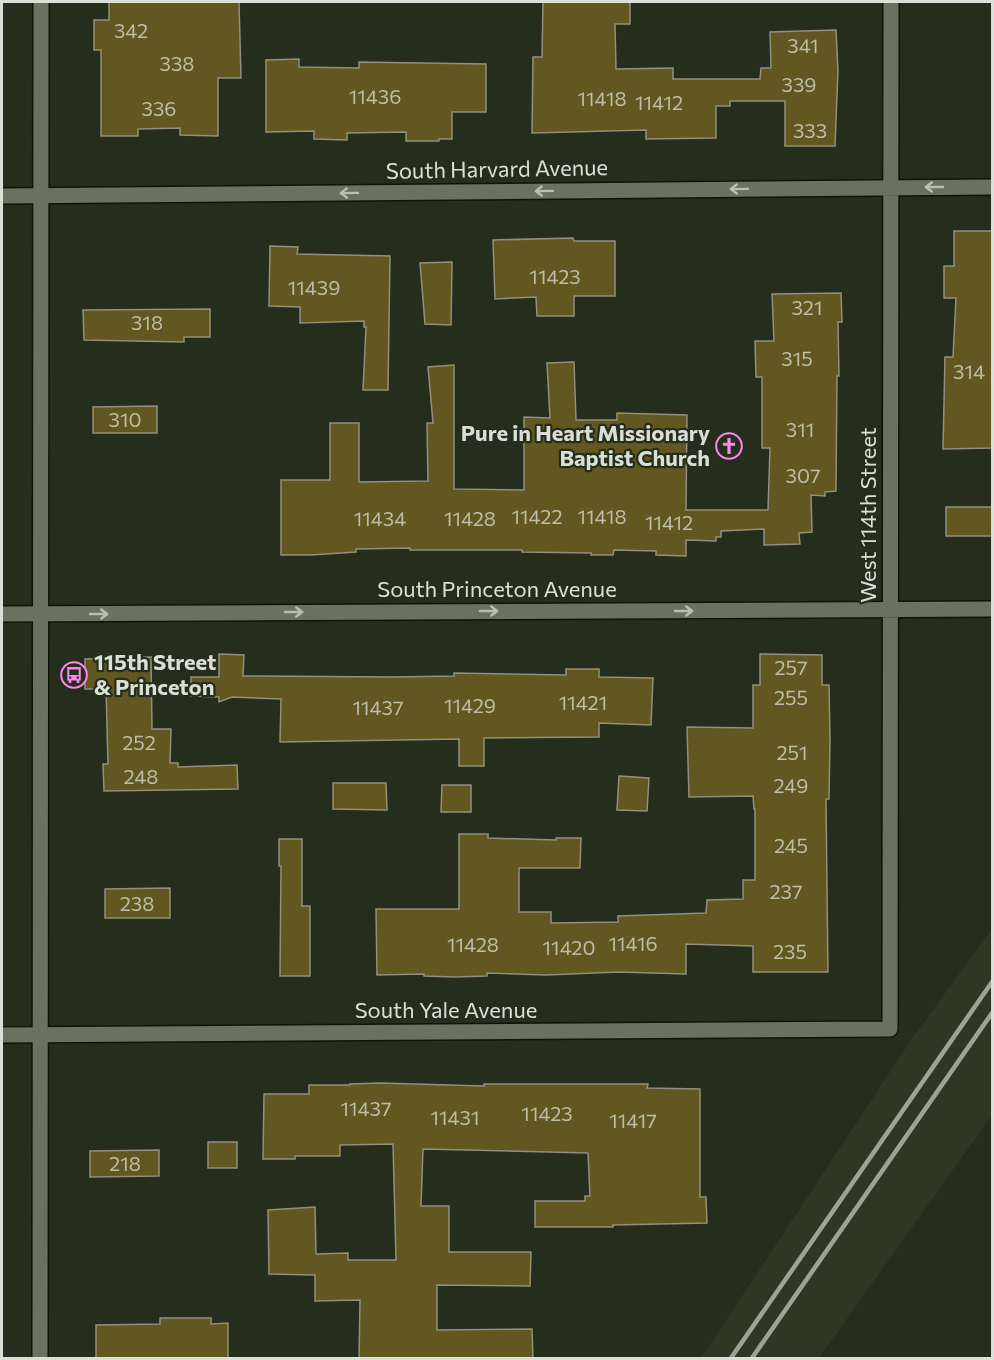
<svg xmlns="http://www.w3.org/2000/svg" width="994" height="1360" font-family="Commissioner,sans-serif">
<rect width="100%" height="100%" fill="#252d1d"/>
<!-- built -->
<path fill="#2e3723" d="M992,929V1115L819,1358H701L913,1037Z"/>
<!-- building -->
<path fill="#625720" stroke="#938f7c" stroke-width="1.5" d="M109,2H239L241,78H218V136L180,135V128L138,129V136H101V50H94V20H109Z
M543,2H630V24H615L616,69L673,68V79H760L761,68H771L770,32L836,30L838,70L835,146H785V101H730V106H716V138L646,139V130L532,133L533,57H542Z
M299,59V67L359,68V62L486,64V112H452V139H439V141H406V132L347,133V140L314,139V131L266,132V60Z
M954,231H993V448L943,449L945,357H953L956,298H944V266H954Z
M573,238L574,241H615V296H574V316H537L536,297L495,299L493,240Z
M270,246L298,247L297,254L390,256L388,390H363L366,327H364V321L300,323V307L269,306Z
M452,262L451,325L425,324L420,263Z
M841,293L842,322H838L839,376H837L836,491L825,492V496L811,495L812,532L799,533L800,544L764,545V529L721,531V537H716V541L686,540V556L656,555V551L614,550L613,555H591V553L522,552V550H410V548L356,549V552L310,555H281V480H330V423H359V482L428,481L427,423H433L428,367L454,365V489L524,490V417L550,418L547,363L574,362L576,420H617V413L687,415L686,510H768L770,448H762V377H756L755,341H774L772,294Z
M210,309V337H184V342L84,340L83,310Z
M157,406V433H93V407Z
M946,507H993V536H946Z
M219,654L244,655L243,676L392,677L454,676V673L566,675V669H599V677L653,678L651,725L599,723V737L484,738V766H459V739L280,742L281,699L232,697L219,702V697L191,696V677H219Z
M760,654L822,655V685H829L830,739L829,799H826L828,972H753V946L686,944V974L618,972L546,975L487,973V976L455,977L424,976V974L377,975L376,909H459V834H488V838L556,840V838H581L580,868H519V912H551V923L618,922V916L706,913L707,900L743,899V880H755V809H754L753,796L689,797L687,727L753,728V685H760Z
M151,657L152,729H171L170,763H178V767L237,765L238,789L104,791L103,764H108L106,689H85V659Z
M619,776L649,778L647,811L617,810Z
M333,783H386L387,810L333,809Z
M442,785H471V812H441Z
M279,839H302V906H310V976H280L281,866H279Z
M170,888V918H105V889Z
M380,1083L484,1086V1084H648L647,1088L700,1089V1197H706L707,1223L613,1225V1227H535V1201H585V1196H590L588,1153L423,1149L421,1206H449V1252H531L530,1286L437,1285V1330L532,1329L533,1359H359L360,1300L315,1301V1275L269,1274L268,1210L315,1207L316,1254L348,1253V1260H396L393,1144L340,1145V1156H295V1159H263L264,1094H309V1085H350V1084Z
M208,1142H237V1168H208Z
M159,1150V1176L90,1177V1151Z
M160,1318H211V1324L228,1323V1359H96V1325L160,1324Z"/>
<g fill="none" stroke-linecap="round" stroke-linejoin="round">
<!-- minor casing -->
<g stroke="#0e1507" stroke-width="18">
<path id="minor" d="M2,196L992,187
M2,614L992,609
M2,1035L890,1029L891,2"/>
</g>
<!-- tertiary casing -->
<g stroke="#0e1507" stroke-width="18">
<path id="tertiary" d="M40,1358L41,2"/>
</g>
<!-- minor -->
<use href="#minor" stroke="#697260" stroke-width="15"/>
<!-- tertiary -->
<use href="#tertiary" stroke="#697260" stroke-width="15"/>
<!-- rail -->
<path stroke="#9da397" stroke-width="4.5" d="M731,1358L992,982
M752,1358L992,1013"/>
</g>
<!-- one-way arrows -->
<defs><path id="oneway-shaft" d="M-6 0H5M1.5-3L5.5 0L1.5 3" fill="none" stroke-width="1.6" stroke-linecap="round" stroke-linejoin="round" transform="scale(1.5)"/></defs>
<g stroke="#b9bfb3">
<use href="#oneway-shaft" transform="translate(934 187) rotate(180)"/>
<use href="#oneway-shaft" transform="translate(739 189) rotate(179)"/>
<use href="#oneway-shaft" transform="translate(544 191) rotate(179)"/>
<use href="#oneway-shaft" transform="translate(349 193) rotate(179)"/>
<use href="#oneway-shaft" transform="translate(489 611)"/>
<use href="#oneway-shaft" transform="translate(684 611)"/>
<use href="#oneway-shaft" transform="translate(294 612)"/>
<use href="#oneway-shaft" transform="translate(99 614)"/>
</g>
<!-- icons -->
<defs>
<g id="church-ring" transform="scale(1.35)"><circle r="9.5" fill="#252d1d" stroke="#f888ea" stroke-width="1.5"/><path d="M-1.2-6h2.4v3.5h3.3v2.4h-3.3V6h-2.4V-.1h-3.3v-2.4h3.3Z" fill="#f888ea"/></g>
<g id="bus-ring" transform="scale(1.35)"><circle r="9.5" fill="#252d1d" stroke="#f888ea" stroke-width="1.5"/><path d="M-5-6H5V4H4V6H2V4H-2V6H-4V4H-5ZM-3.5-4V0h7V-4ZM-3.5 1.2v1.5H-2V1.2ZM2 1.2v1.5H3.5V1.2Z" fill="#f888ea"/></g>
</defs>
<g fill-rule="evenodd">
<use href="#church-ring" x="729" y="446"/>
<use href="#bus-ring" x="74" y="675"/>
</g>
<g text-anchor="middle" stroke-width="4.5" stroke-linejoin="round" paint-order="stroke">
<!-- number labels -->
<g font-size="20" fill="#bdbea8">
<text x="131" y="38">342</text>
<text x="803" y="53">341</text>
<text x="177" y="71">338</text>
<text x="799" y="92">339</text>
<text x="375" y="104">11436</text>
<text x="602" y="106">11418</text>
<text x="659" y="110">11412</text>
<text x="159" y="116">336</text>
<text x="810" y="138">333</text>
<text x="555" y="284">11423</text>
<text x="314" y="295">11439</text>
<text x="807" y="315">321</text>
<text x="147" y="330">318</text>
<text x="797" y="366">315</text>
<text x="969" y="379">314</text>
<text x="125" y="427">310</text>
<text x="800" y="437">311</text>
<text x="803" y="483">307</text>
<text x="537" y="524">11422</text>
<text x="602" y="524">11418</text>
<text x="380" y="526">11434</text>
<text x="470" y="526">11428</text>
<text x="669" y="530">11412</text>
<text x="791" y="675">257</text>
<text x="791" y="705">255</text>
<text x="583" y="710">11421</text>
<text x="470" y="713">11429</text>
<text x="378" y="715">11437</text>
<text x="139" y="750">252</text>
<text x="792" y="760">251</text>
<text x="141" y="784">248</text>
<text x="791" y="793">249</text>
<text x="791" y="853">245</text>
<text x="786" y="899">237</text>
<text x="137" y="911">238</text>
<text x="633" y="951">11416</text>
<text x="473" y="952">11428</text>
<text x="569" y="955">11420</text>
<text x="790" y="959">235</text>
<text x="366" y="1116">11437</text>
<text x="547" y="1121">11423</text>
<text x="455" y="1125">11431</text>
<text x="633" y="1128">11417</text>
<text x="125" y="1171">218</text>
</g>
<!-- street labels -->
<g font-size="22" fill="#dbe0d6" stroke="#252d1d">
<text transform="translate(497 169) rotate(-1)" y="8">South Harvard Avenue</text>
<text transform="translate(868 515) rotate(-90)" y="8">West 114th Street</text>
<text x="497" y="597">South Princeton Avenue</text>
<text x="446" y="1018">South Yale Avenue</text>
</g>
<!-- poi labels -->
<g font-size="22" font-weight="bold" fill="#dbe0d6" stroke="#252d1d" text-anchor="end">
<text x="710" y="441">Pure in Heart Missionary<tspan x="710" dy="25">Baptist Church</tspan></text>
<text x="94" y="670" text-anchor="start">115th Street<tspan x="94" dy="25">&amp; Princeton</tspan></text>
</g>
</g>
<!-- border -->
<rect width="994" height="1360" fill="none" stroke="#dbe0d6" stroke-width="6"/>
</svg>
